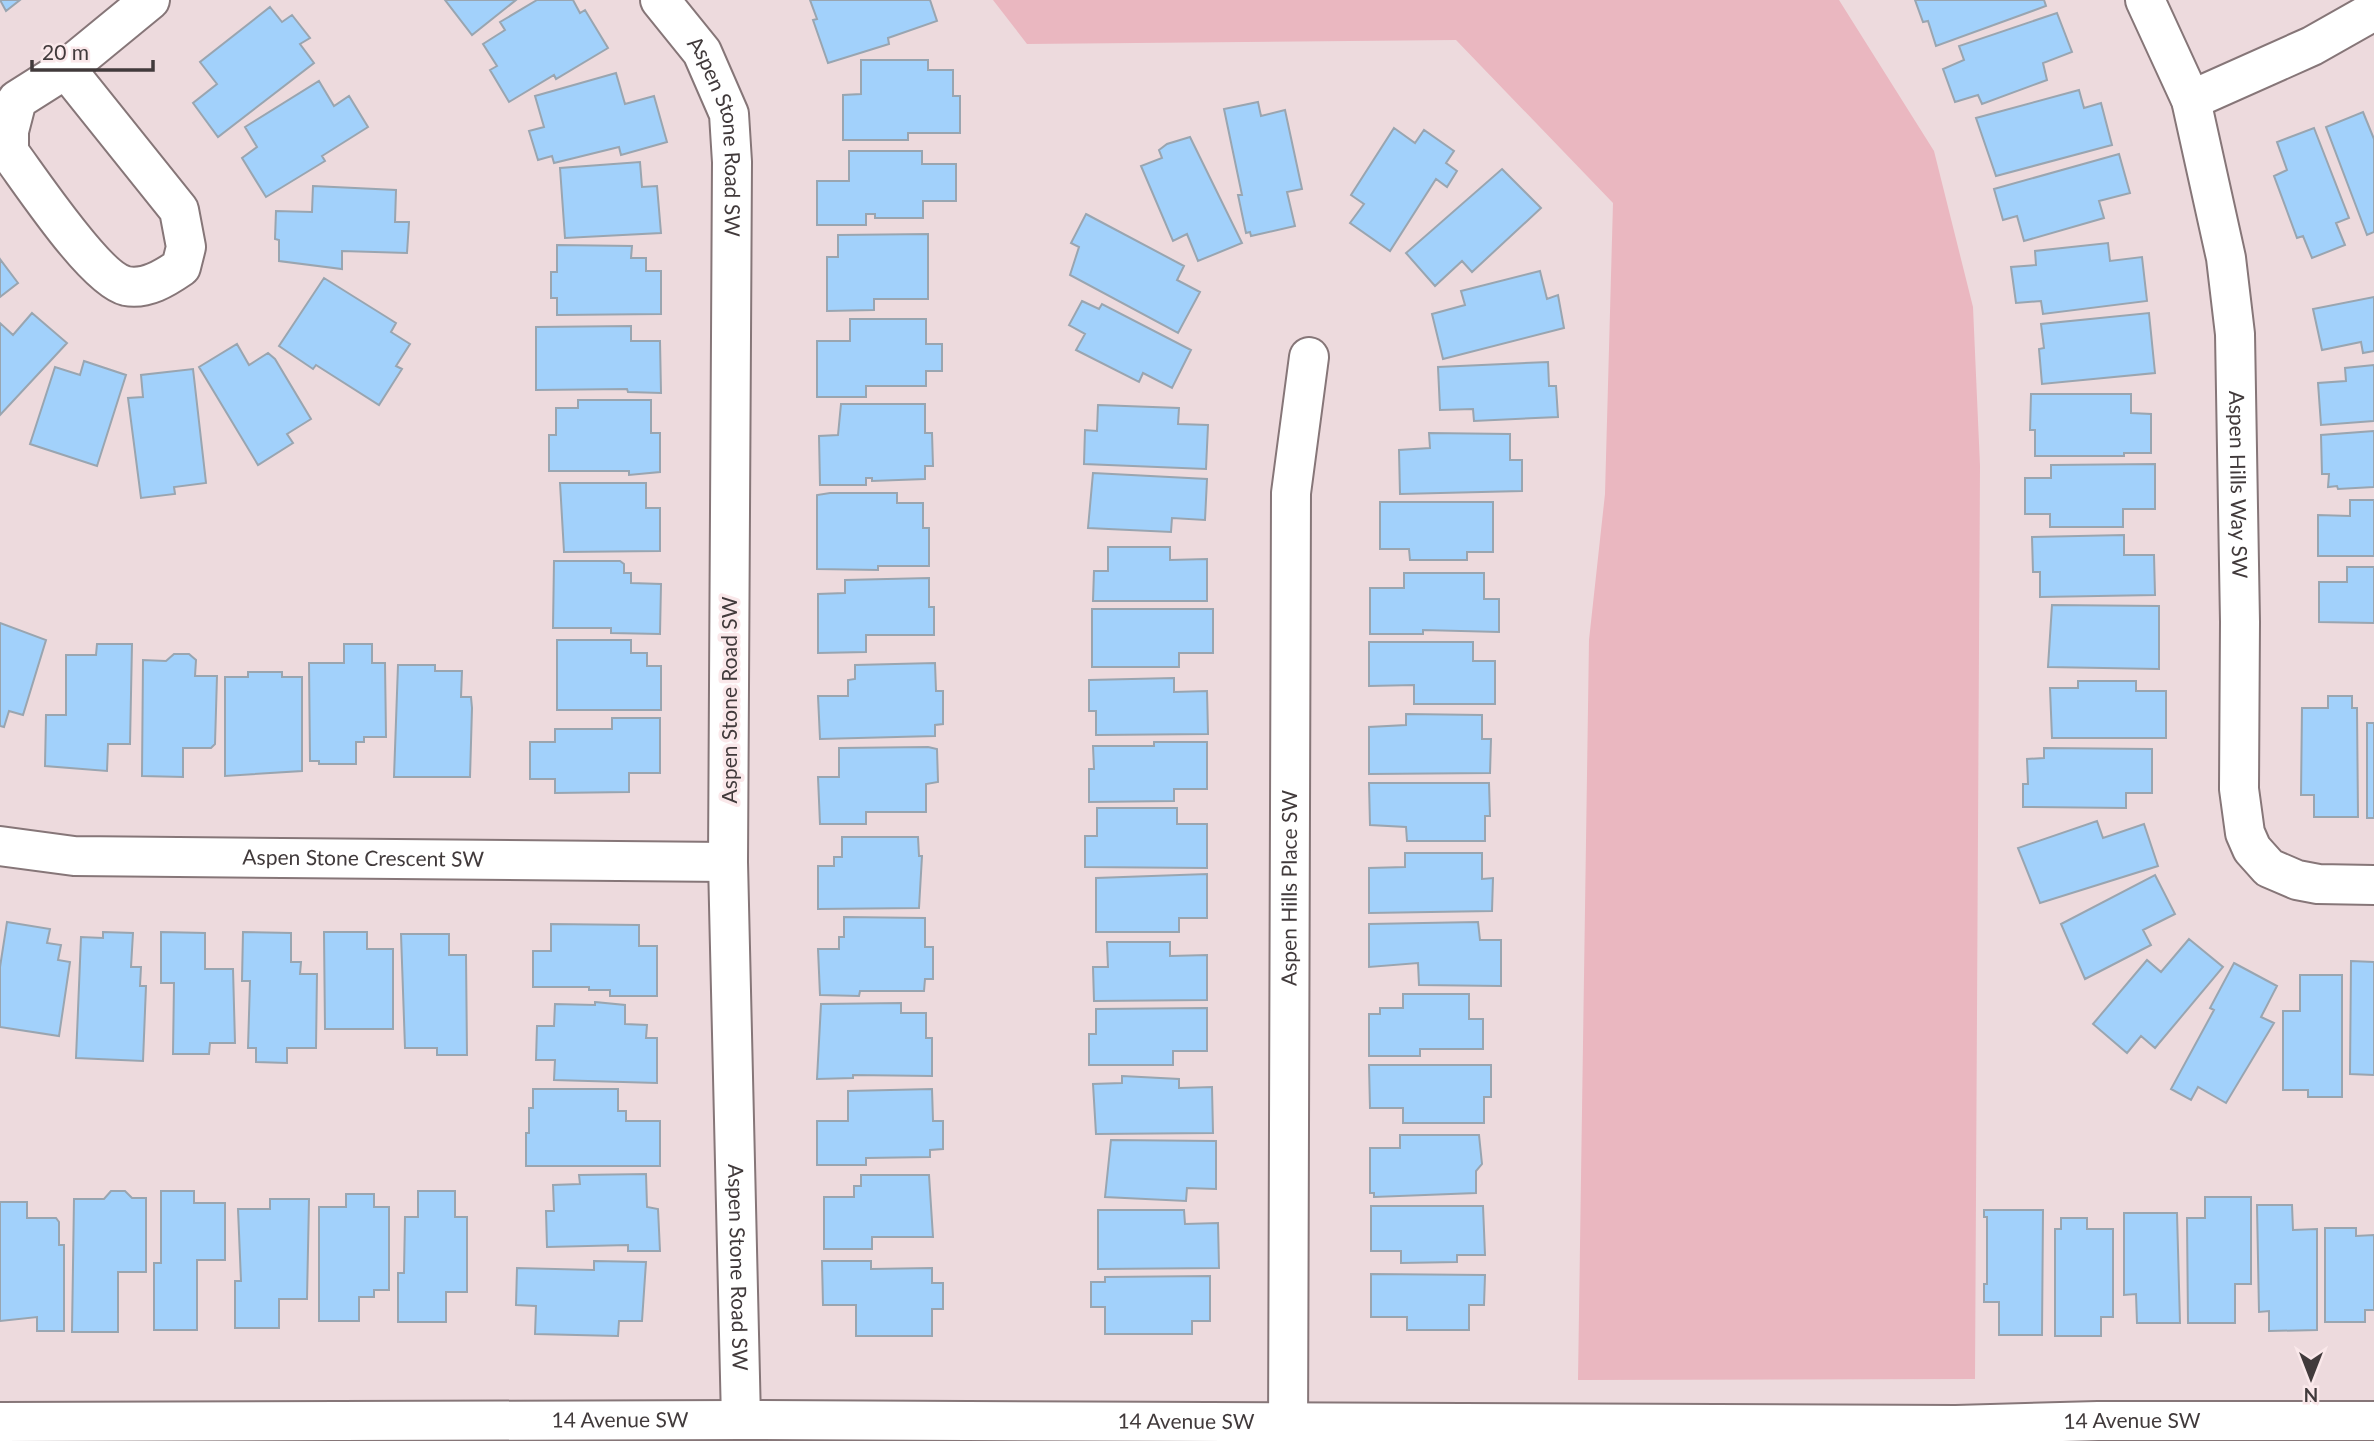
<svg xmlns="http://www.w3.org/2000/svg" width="2374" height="1441" font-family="Lato,sans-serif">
<rect width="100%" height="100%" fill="#eddadd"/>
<!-- green -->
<path fill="#eab7c0" d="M993,0H1839L1934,151L1973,307L1980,466L1975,1379L1578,1380L1589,640L1605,494L1613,203L1456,40L1027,44Z"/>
<!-- building -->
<path fill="#a2d1fb" stroke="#99a5b0" stroke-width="2" d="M0,0H20L6,11Z
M445,0H516L472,35Z
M537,0H573L580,13L585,10L608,48L556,79L554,75L509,102L490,70L497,66L483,44L505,30L500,22Z
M810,0H930L937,21L888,38L889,44L828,63L813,20L817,19Z
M1915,0H2044L2046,6L1936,46L1928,21L1923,22Z
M270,7L282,22L292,15L310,38L300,44L314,63L218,137L193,103L217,84L200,62Z
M2057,13L2072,52L2043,63L2047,80L1982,104L1978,95L1955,102L1943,69L1964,60L1959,46Z
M861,60H928V70H953V96H960V133H908V140H843V95L861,94Z
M616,73L625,104L654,96L667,142L621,155L619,147L554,163L552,156L538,160L529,131L544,127L535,96Z
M319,81L334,106L349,96L368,127L322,156L325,161L266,197L242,158L257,147L245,127Z
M2079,90L2084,108L2101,103L2112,145L1996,176L1976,118Z
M1258,102L1261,116L1285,110L1302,189L1287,192L1295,226L1251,236L1250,232L1246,233L1238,195H1242L1224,109Z
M2363,112L2374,139V232L2367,235L2326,127Z
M1394,128L1415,143L1424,130L1454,151L1446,163L1457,171L1447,187L1436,179L1390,251L1350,223L1364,204L1351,195Z
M2314,128L2349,218L2336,223L2345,245L2312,258L2303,236L2297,238L2274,176L2287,170L2277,142Z
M1190,137L1242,243L1198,261L1187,234L1173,241L1141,166L1162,158L1159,150L1167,144Z
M849,151H922V164H956V201H923V218H875V214H866V225H817V181H849Z
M2119,154L2130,193L2099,201L2104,218L2024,241L2017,216L2003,220L1994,189Z
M640,162L642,187L657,186L661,233L565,238L560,168Z
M1502,169L1541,208L1472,272L1462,261L1435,286L1406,253Z
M313,186L396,190L395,222H409L407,253L342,251V269L279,261V240L275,239L276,211L312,212Z
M1086,214L1184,266L1177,280L1200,292L1178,333L1070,275L1079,247L1071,243Z
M928,234V299H874V310L827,311V257H838V235Z
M2108,243L2110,261L2142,257L2147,301L2043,314L2041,301L2016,303L2011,267L2036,265L2035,251Z
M557,245L632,246L631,258H646V271H661V314L557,315V298H551V272H557Z
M0,259L18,283L0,297Z
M1540,271L1547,299L1558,295L1564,328L1443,359L1432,314L1465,305L1461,291Z
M324,278L396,323L391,332L410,344L396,366L402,369L379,405L316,365L313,369L279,346Z
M2374,297V351L2363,353L2361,342L2322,350L2313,309Z
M1082,301L1099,309L1102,304L1191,350L1172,388L1143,373L1139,382L1076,350L1085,334L1069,325Z
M32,313L67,343L0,415V323L13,335Z
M2149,313L2155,373L2042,384L2039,349L2044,348L2041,324Z
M850,319H926V344H942V371H926V386H866V397H817V341H850Z
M631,326V341H660L661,393L628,392L627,389L536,390V327Z
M237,344L249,365L268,353L275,359L311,419L287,434L293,443L258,465L199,367Z
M84,361L126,375L97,466L30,444L55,367L80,375Z
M1548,362L1549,386H1556L1558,417L1474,421L1473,409L1440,410L1438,367Z
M2374,365V421L2321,425L2318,383L2346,381L2345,368Z
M193,369L206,483L174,487L175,494L141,498L128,398L143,397L141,375Z
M2031,394H2131V413L2151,414V453H2124V456H2035V430H2030Z
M578,400H651V433H660V472L629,475V471H549V435H556V408H578Z
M841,404H925V433H932L933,466H925V479L872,481V478H866V485H820L819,436L838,435Z
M1098,405L1179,408L1178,424L1208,425L1206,469L1084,464L1085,430L1097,431Z
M2374,431V487L2338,489L2337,486L2328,487L2329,474H2322L2321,435Z
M1429,433L1510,434V460H1522V491L1400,494L1399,450L1430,448Z
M2155,464V509H2123V527H2050V514H2025V478H2051V465Z
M1093,473L1207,479L1205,520L1172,518L1171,532L1088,528Z
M560,483H646V508H660V551L564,552Z
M830,493H897V503H923V528H929V566H878V570L817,569V495Z
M2350,500H2374V556H2318V515L2350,516Z
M1380,502H1493V552H1467V560H1410L1409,549H1380Z
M2124,535V555H2154L2155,595L2040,597V572H2033L2032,537Z
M1108,547H1170V560L1207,559V601H1093L1094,571H1108Z
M554,561H620L624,564V573H631V583L661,584L660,634L611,633V628H553Z
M2347,567H2374V623L2319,622V582H2347Z
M1404,573H1484V599H1499V632L1423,630V634H1370V588H1404Z
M929,578V607H934V635H866V652L818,653V594L845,593V580Z
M2052,605L2159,606V669L2048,667Z
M1092,609H1213V653H1179V667H1092Z
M0,623L46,640L23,715L9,711L4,727L0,726Z
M557,640H631V653H647V666H661V710H557Z
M1369,642H1473V661H1495V704H1414V685L1369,686Z
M97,644H132L130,744H108L107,771L45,766L46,715H66V655H96Z
M344,644H372V663H385L386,737H364V742H356V764H319V761H310L309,663H344Z
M174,654H189L196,660L195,676H217L215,744L211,748H183V777L142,776L143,660L166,661Z
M935,663L936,691H943V724L935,725V736L820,739L818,696H848V680L855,679V665Z
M398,665H435V671H462L461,697H471L472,708L470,777H394Z
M248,672H282V677H302V771L225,776V677H248Z
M1174,678V692L1207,691L1208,734L1096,735V711H1089V680Z
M2078,681H2136V691H2166V738H2052L2050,688H2078Z
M2328,696H2352V708H2357L2358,817H2314V795H2301L2302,708H2328Z
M1406,714L1482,715V739H1491L1490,773L1369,774V727L1406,725Z
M612,718H660V773H629V792L555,793V779H530V742H555V729H612Z
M2367,723H2374V818H2367Z
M1154,742H1207V789H1174V801L1089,802V769H1094L1093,746H1154Z
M928,747L937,749L938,782L926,784V812H866V824H820L818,777H839V748Z
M2044,748L2152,749V793H2126V808L2023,807V784H2028L2027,759L2044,758Z
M1369,783H1489L1490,816H1485V841H1407L1406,827L1370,825Z
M1097,808H1177V824H1207V868L1085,867V836H1097Z
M2097,821L2103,838L2144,824L2158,866L2040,903L2018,848Z
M842,837H918L919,856H922L919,908L818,909V866H834V857H842Z
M1405,853H1482V879L1493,878L1492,911L1369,913V868L1405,867Z
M1207,874V918H1179V932H1096V878Z
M2155,875L2175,914L2143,930L2151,945L2085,979L2061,924Z
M844,917L925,918V947H933V979H925L924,991H860L859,996L820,995L818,949H839V937H844Z
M7,922L50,929L47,943L61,945L58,960L70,962L59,1036L0,1027V967Z
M1478,922L1480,940H1501V986L1419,985L1418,963L1369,967V924Z
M551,924L639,925V946H657V996H610V990H589V987H533V951H551Z
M103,932L133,933L131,967H141L140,986H146L143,1061L76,1058L81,937L103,938Z
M161,932L205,933V969H233L235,1043H210L209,1054H173L174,983H161Z
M243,932L291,933V962H301L300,974H317L316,1048H287V1063L256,1062V1048H248L250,981H242Z
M324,932H367V949H393V1029H325Z
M401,934H449V955H466L467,1055H437V1048H405Z
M2189,939L2223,967L2155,1048L2141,1036L2127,1053L2093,1024L2147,960L2161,972Z
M1107,942H1170V956L1207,955V1000L1094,1001L1093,967H1108Z
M2351,961L2374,962V1075L2350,1074Z
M2234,963L2277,986L2261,1017L2274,1023L2226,1103L2198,1087L2191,1100L2171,1089L2214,1010L2210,1008Z
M2300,975H2342V1097H2308V1090H2283V1011H2300Z
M1403,994H1469V1019H1483V1049H1420V1056H1369V1014H1380V1008H1403Z
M595,1002L625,1005V1024L647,1025L646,1038H657V1083L554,1080L555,1060H536L537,1026H554L555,1004L595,1005Z
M901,1003V1013H926V1038H932V1076L853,1075V1078L817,1079L821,1004Z
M1207,1008V1051H1173V1065H1089V1034H1096V1009Z
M1369,1065H1491V1097H1484V1123H1403V1108H1370Z
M1122,1076L1179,1079V1088L1212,1087L1213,1133L1096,1134L1093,1084L1122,1083Z
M533,1089H618V1111H626V1121H660V1166H526V1133H529V1108H533Z
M932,1089L933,1121H943V1149L930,1150V1157L866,1158V1165H817V1121H848V1091Z
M1400,1135H1479L1482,1164L1476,1171V1193L1374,1197V1193H1370V1148H1400Z
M1111,1140L1216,1141V1189L1187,1188L1186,1201L1105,1197Z
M646,1174L647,1207L658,1209L660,1251H628V1245L547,1247L546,1211H554L553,1185L580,1184L579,1175Z
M861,1175H929L933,1237H872V1249H824V1197H854V1186H861Z
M111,1191H125L132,1198H146V1272H118V1332H72L74,1199H104Z
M161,1191H194V1203H225V1260H197V1330H154V1263H161Z
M418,1191H455V1217H467V1292H446V1322H398V1273H404L405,1217H418Z
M346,1194H374V1207H389V1290H374V1297H359V1321H319V1207H346Z
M2205,1197H2251V1284H2235V1323H2188L2187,1218H2205Z
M270,1199H309L307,1299H279V1328H235V1281H241L238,1209H270Z
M0,1202H27V1218H56L59,1222V1245H64V1331H37V1317L0,1321Z
M2257,1205H2292L2293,1230L2317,1229V1330L2269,1331V1311L2259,1312Z
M1371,1206H1483L1485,1255H1457V1262L1401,1263V1251H1371Z
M1098,1210H1184L1185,1224L1218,1223L1219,1268L1098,1269Z
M1984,1210H2043L2042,1335H1999V1302H1984V1284H1987V1217H1984Z
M2124,1213H2177L2180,1323H2137L2136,1294L2124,1295Z
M2061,1218H2087V1229H2113V1317H2101V1336H2055V1229H2061Z
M2325,1228H2356V1236L2374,1235V1310H2365V1322H2325Z
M594,1261L646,1262L642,1321H619L618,1336L535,1334L536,1306L516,1305L517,1268L594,1270Z
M822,1261H871V1269L932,1268V1283H943V1309H932V1336H856V1305H823Z
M1371,1274L1485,1275L1484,1305H1469V1330H1407V1317H1371Z
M1210,1276V1321H1192V1334H1105V1307H1091V1282H1105V1277Z"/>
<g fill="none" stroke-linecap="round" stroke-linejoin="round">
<!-- minor casing -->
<g stroke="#867678" stroke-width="42">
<g id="minor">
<path id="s1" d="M660,0L702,52L729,114L732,162L728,862L741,1420"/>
<path id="s2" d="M2145,0L2191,100L2226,258L2235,334L2240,622L2239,789L2245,833L2252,849L2269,868L2297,880L2318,884L2374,885"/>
<path d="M66,69L179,210L186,247L181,267C165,278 146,290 126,286C95,279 30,180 9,152V131L17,100L66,69L150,0"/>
<path d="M2191,100L2312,46L2374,11"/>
<path id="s3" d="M0,846L74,856L728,862"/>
<path id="s4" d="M0,1422L741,1420L1956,1425L2098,1421H2374"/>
<path id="s5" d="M1288,1441L1291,493L1309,357"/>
</g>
</g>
<!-- minor -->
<use href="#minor" stroke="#fff" stroke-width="38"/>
</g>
<g text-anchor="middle" stroke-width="7" stroke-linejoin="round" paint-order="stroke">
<!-- street labels -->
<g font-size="21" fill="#413a3b" stroke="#fae8ea">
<text dy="7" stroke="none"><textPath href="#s1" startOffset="154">Aspen Stone Road SW</textPath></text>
<text dy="7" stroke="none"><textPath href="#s2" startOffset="499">Aspen Hills Way SW</textPath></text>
<text transform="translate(730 700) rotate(-90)" y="7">Aspen Stone Road SW</text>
<text dy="7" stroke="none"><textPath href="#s3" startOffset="364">Aspen Stone Crescent SW</textPath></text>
<text dy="7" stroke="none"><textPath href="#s5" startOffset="553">Aspen Hills Place SW</textPath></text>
<text dy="7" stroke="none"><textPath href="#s1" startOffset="1288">Aspen Stone Road SW</textPath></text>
<text dy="7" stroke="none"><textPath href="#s4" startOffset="620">14 Avenue SW</textPath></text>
<text dy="7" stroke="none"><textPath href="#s4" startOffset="1186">14 Avenue SW</textPath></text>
<text dy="7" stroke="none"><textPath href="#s4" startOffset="2132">14 Avenue SW</textPath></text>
</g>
</g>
<!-- north arrow -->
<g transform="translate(2311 1378) rotate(180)" stroke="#fae8ea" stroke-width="5" paint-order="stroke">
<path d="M0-5L12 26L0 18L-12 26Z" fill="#413a3b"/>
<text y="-10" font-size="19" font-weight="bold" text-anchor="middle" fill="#413a3b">N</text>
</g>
<!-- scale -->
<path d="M32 60v10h121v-10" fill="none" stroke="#413a3b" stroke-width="3.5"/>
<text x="42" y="60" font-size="21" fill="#413a3b" stroke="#fae8ea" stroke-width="5" paint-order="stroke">20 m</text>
</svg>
